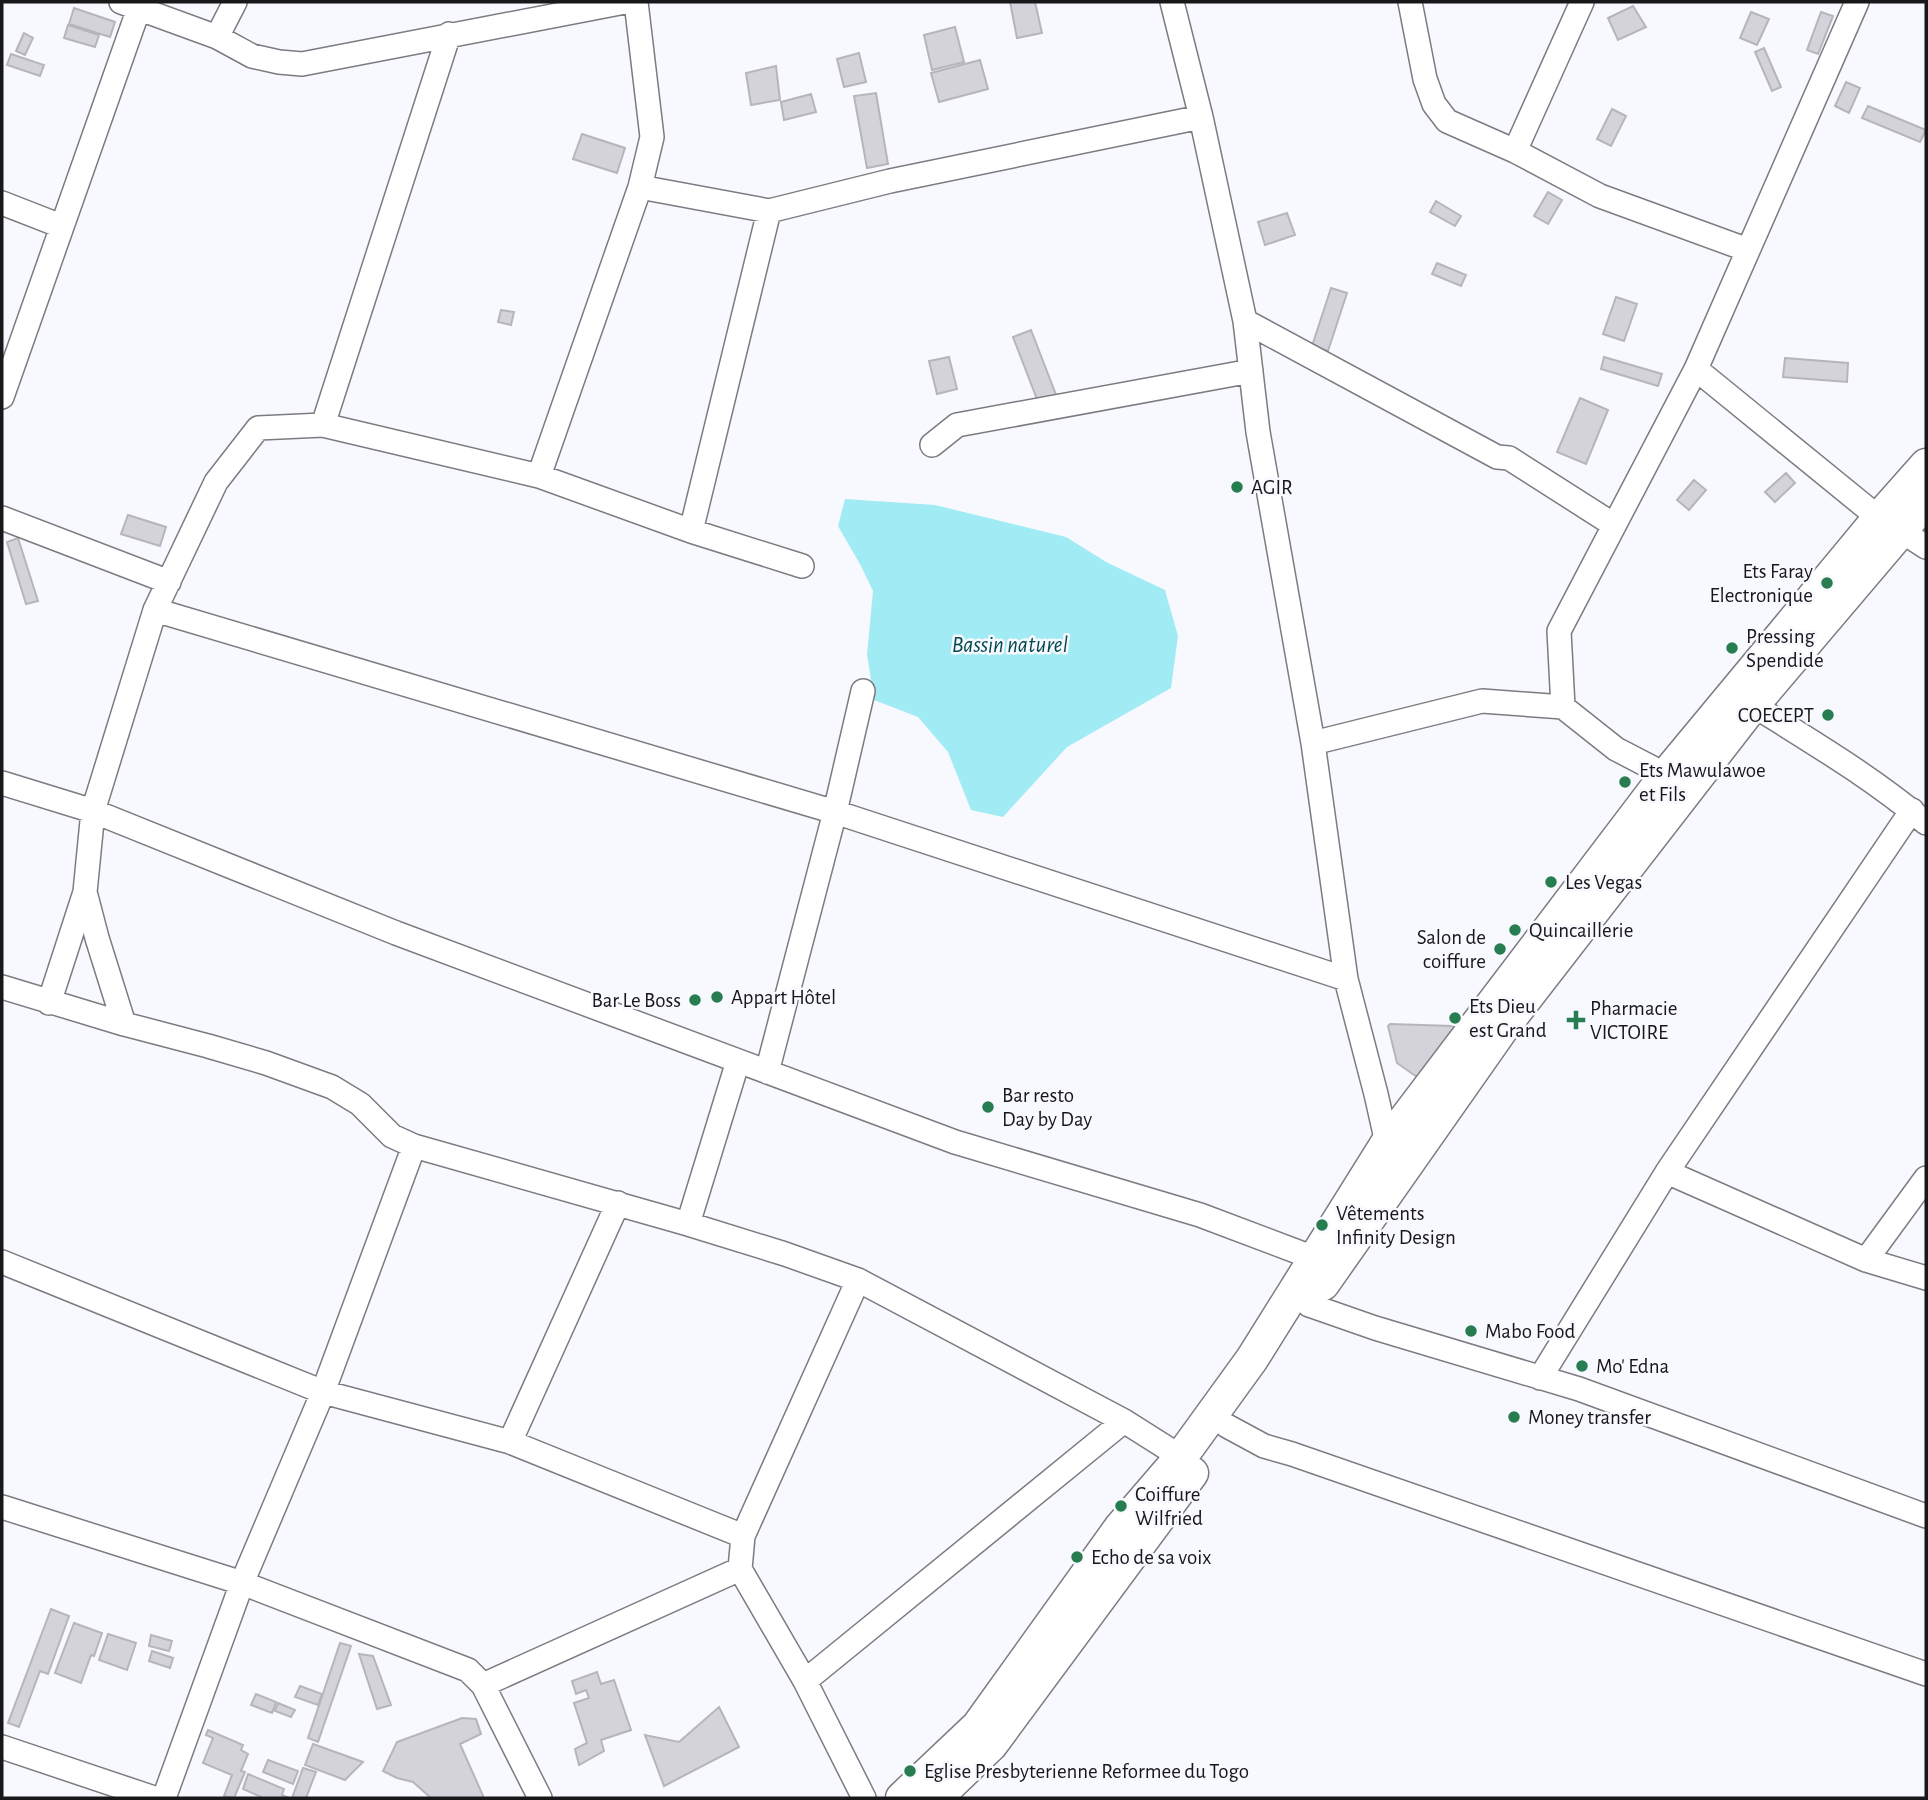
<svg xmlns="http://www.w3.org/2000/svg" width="1928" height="1800" font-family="'Alegreya Sans',sans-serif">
<rect width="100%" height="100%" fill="#f8f8ff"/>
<!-- water -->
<path fill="#a1ecf4" d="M845,499L935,505L1066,537L1108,563L1165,590L1178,636L1171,688L1067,747L1003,817L971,810L948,752L918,717L874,700L867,654L873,591L861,566L838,526Z"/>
<!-- building -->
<path fill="#d3d3d9" stroke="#b5b5bb" stroke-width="2" d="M1010,2H1035L1042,33L1017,38Z
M1633,6L1646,27L1618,40L1608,18Z
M74,8L115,22L110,37L69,24Z
M1751,12L1769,19L1757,45L1740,38Z
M1821,12L1833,16L1818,54L1807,50Z
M68,25L99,35L95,47L64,38Z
M955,27L964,62L932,70L924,35Z
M24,33L33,38L25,55L16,51Z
M1764,48L1781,87L1772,91L1755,52Z
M859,53L866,82L844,87L837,59Z
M11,54L44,65L40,76L7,65Z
M980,60L988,89L939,102L931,73Z
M776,66L780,100L751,105L746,73Z
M1846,82L1860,88L1849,113L1835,106Z
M876,93L888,164L867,168L854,96Z
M811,94L816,112L784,120L781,102Z
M1868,106L1926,130L1920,142L1862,118Z
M1612,109L1626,116L1611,146L1597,139Z
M582,134L625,148L617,173L573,159Z
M1548,192L1562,200L1548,224L1534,216Z
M1436,201L1461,216L1455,226L1430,212Z
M1287,213L1295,235L1265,245L1258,222Z
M1437,263L1466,275L1461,286L1432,274Z
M1331,288L1347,293L1328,351L1312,346Z
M1616,297L1637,304L1624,341L1603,334Z
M501,310L514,312L511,325L498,322Z
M1031,330L1058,400L1040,407L1013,337Z
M949,357L957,389L937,394L929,361Z
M1604,357L1662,374L1658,386L1601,369Z
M1785,358L1848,363L1847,382L1783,377Z
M1580,398L1608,410L1586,464L1557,452Z
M1786,473L1795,483L1775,502L1765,492Z
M1694,480L1706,490L1689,510L1677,500Z
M128,515L166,527L160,546L121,534Z
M18,538L38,601L26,604L7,542Z
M1390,1024L1453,1026L1457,1028L1420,1079L1397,1063L1388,1026Z
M51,1609L69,1616L48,1674L40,1671L19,1727L8,1723Z
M74,1623L102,1633L94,1656L91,1655L81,1683L55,1673Z
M108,1634L136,1643L127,1670L99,1660Z
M151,1635L172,1641L169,1651L149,1646Z
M340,1643L351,1646L318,1742L308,1738Z
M152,1651L173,1658L170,1668L149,1661Z
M359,1654L373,1656L391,1705L377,1709Z
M597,1672L601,1684L614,1680L631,1730L601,1740L604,1751L579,1765L575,1749L587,1743L574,1703L589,1698L586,1690L576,1694L572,1681Z
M300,1686L322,1694L318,1705L295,1697Z
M256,1694L276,1702L272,1713L251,1705Z
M278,1703L295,1710L291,1717L275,1711Z
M719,1707L739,1747L664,1786L645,1735L679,1742Z
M462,1718L476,1719L481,1734L460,1744L484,1798H431L413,1782L397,1778L383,1771L397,1742Z
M208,1730L243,1745L241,1750L248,1754L241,1771L245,1772L234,1798L224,1796L232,1775L203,1763L213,1738L206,1735Z
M313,1744L363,1762L345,1780L305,1765Z
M268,1760L298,1771L293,1784L263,1772Z
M303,1768L316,1772L306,1798H292Z
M248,1774L284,1789L282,1795L289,1798H261V1797L243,1789Z"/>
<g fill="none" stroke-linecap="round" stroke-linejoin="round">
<!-- street casing -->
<g stroke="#7b7b81" stroke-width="26">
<path id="street" d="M121,2L217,37L252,56L279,62L302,64L625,2
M1172,2L1201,117L1245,321L1258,432L1313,743L1346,979L1376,1094L1387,1143
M1410,2L1425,79L1434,104L1447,121L1515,151L1600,196L1748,250
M217,37L235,2
M1515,151L1582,2
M640,187L769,211L890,181L1201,117
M2,203L61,226
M1245,321L1497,457L1509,458L1614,525
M1696,369L1879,518
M2,397L139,8
M323,425L449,34
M932,445L957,425L1251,371
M539,476L640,187L652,137L636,2
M2,518L169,582
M1900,530L1926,547
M691,531L769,211
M155,610L835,812L1346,979
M1753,705C1812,742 1873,778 1926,823
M1563,707L1559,631L1696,369L1857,2
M1313,743L1482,701L1563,707L1616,749L1666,775
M2,783L93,811L396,933L955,1142L1200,1215L1314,1258L1327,1264
M85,892L97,938L124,1024L208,1046L266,1063L332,1087L360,1104L392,1136L414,1146L688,1224L785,1254L858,1280L1124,1421L1181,1457
M2,987L124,1024
M49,1003L85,892L93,811L155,610L216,482L258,428L323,425L539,476L691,531L802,566
M767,1072L835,812L863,691
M1667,1172L1866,1260L1926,1278
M688,1224L738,1061
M1866,1260L1926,1178
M2,1262L323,1392L510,1442L743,1536L740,1569L805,1681L864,1798
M1309,1305L1375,1328L1579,1389L1926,1516
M1540,1378L1667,1172L1912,810
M1227,1426L1264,1446L1292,1454L1926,1674
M510,1442L618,1203
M2,1507L242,1583L468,1670L483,1685L540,1798
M743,1536L858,1280
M805,1681L1124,1421
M483,1685L740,1569
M2,1747L154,1798
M164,1798L242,1583L323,1392L414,1146"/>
</g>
<!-- secondary casing -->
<g stroke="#7b7b81" stroke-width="35">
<path id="secondary" d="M1323,1284L1502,1029L1753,705L1926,501
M902,1798L978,1726L1120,1528L1181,1457L1252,1359L1387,1143L1666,775L1879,518L1926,465
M936,1798L991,1745L1192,1473"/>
</g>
<!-- street -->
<use href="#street" stroke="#fff" stroke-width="23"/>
<!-- secondary -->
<use href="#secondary" stroke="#fff" stroke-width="32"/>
</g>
<!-- markers -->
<g fill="#277d50" stroke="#f8f8ff" stroke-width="2.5">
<circle cx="1237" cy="487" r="7"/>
<circle cx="1827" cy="583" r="7"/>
<circle cx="1732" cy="648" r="7"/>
<circle cx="1828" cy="715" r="7"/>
<circle cx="1625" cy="782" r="7"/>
<circle cx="1551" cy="882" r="7"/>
<circle cx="1515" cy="930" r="7"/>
<circle cx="1500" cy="949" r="7"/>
<circle cx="717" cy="997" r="7"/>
<circle cx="695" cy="1000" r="7"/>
<circle cx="1455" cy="1018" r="7"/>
<path d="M1572.5 1009.5h7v7h7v7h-7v7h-7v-7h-7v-7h7z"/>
<circle cx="988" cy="1107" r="7"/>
<circle cx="1322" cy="1225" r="7"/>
<circle cx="1471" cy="1331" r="7"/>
<circle cx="1582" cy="1366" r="7"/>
<circle cx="1514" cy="1417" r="7"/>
<circle cx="1121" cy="1506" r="7"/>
<circle cx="1077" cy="1557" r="7"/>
<circle cx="910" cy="1771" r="7"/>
</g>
<g text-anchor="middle" stroke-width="5" stroke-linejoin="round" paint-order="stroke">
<!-- poi labels -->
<g font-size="21" fill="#18181a" stroke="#f8f8ff" text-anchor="start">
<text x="1251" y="494">AGIR</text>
<text x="1813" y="578" text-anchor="end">Ets Faray<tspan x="1813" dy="24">Electronique</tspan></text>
<text x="1746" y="643">Pressing<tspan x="1746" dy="24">Spendide</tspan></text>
<text x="1814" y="722" text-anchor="end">COECEPT</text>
<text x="1639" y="777">Ets Mawulawoe<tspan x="1639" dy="24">et Fils</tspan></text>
<text x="1565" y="889">Les Vegas</text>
<text x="1529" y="937">Quincaillerie</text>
<text x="1486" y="944" text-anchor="end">Salon de<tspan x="1486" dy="24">coiffure</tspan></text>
<text x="731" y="1004">Appart Hôtel</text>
<text x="681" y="1007" text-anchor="end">Bar Le Boss</text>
<text x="1469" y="1013">Ets Dieu<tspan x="1469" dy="24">est Grand</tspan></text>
<text x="1590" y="1015">Pharmacie<tspan x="1590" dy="24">VICTOIRE</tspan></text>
<text x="1002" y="1102">Bar resto<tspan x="1002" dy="24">Day by Day</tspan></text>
<text x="1336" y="1220">Vêtements<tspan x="1336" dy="24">Infinity Design</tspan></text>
<text x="1485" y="1338">Mabo Food</text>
<text x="1596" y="1373">Mo' Edna</text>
<text x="1528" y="1424">Money transfer</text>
<text x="1135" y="1501">Coiffure<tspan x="1135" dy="24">Wilfried</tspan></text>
<text x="1091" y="1564">Echo de sa voix</text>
<text x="924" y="1778">Eglise Presbyterienne Reformee du Togo</text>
</g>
<!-- water labels -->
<g font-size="23" font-style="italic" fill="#01494f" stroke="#f8f8ff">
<text x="1010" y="652">Bassin naturel</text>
</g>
</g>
<!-- border -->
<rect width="1928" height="1800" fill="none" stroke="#18181a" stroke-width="7"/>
</svg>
